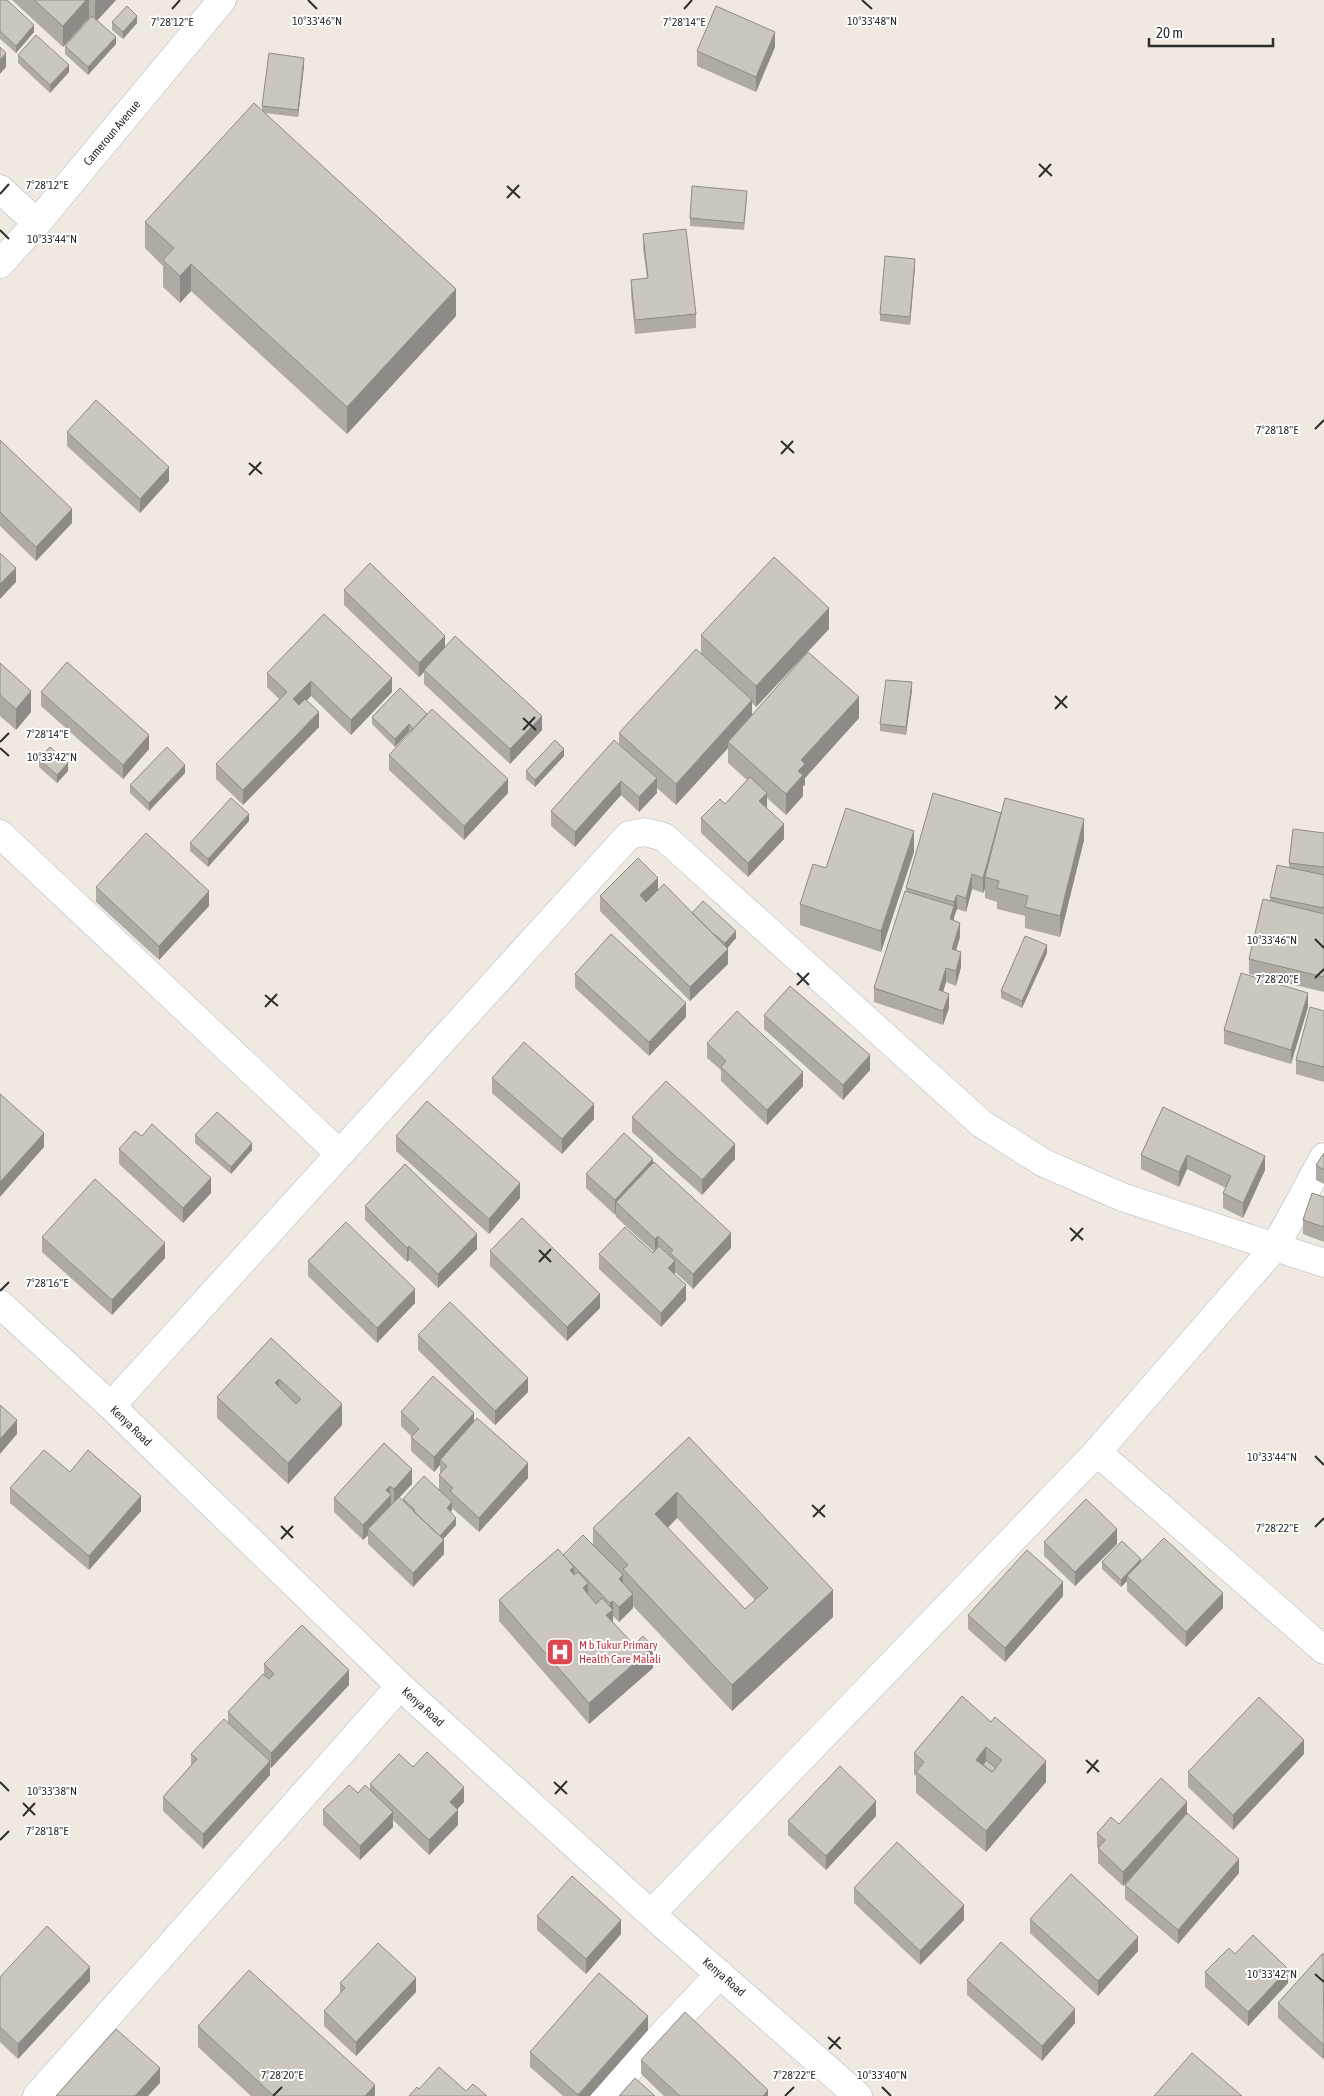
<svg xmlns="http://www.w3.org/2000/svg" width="1324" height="2096" font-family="'Asap Condensed',sans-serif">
<rect width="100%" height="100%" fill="#efe9e1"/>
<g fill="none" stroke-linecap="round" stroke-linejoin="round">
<!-- minor casing -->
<g stroke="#b4b7c1" stroke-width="29">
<path id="minor" d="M0,189L37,223
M0,834L340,1154
M0,1304L111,1406L400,1686L651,1914L858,2096
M111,1406L629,835L645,832L664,837L982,1124L1044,1163L1122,1197L1324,1263
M1097,1452L1324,1650
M651,1914L1097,1452L1275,1247L1324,1157
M37,2096L400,1686
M604,2096L720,1974"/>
</g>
<!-- tertiary casing -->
<g stroke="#b4b7c1" stroke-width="29">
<path id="tertiary" d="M0,264L37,223L222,0"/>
</g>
<!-- minor -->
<use href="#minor" stroke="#fff" stroke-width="28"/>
<!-- tertiary -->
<use href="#tertiary" stroke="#fff" stroke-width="28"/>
</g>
<!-- wall -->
<path fill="#afaba4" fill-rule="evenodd" d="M0,0L34,32L16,53L0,39Z
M12,0H116L97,20L116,44L88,75L65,54V46L90,18H89L63,47Z
M112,22L137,23L123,39L112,30Z
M775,47L756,92L697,66V51Z
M18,55L69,72L50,93L18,63Z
M304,66L298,117L264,113L456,316L347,434L191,291L180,303L163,287V266L145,248V222L262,111V106Z
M747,198L744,230L690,226V218Z
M643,234L696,314V328L635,334L631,294V280L647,278L643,249Z
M915,266L910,325L880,321V314Z
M67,432L169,481L140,513L67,446Z
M0,440L72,523L36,561L0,526Z
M344,590L445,647L542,730L510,764L424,684V672L419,677L344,605Z
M829,629L756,707L752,703V715L859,718L805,778V785L803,786V796L786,815L767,798V808L784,839L748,877L701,833V818L725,804L747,780L728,763V748L676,805L657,788V793L639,812L621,795L575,847L551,826V811L619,745V733L701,654V635Z
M0,663L31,712L16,730L0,716Z
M267,673L392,692L351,735L311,696L307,700L319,727L243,805L216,779V764L279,699L267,687Z
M400,688L508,793L464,840L389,770V755L410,733L409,732L395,747L372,724V717Z
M912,690L906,735L880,731V724Z
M41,692L149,749L123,779L41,706Z
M564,756L535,787L526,779V771Z
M39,759L68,771L57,783L39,767Z
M185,773L149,811L130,793V785Z
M249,821L208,867L190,851V843Z
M1324,833V992L1249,974V959L1270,901V897L1289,867V863Z
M1084,840L1060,937L1025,928V916L997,909V902L985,898V889L983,893L972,889L966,912L957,909L954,917V916V920L960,937L956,950L961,967L956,986L946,982L943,992L949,1008L943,1025L874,1002V988L906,891V888Z
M914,852L881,952L800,925V904L826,868Z
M96,887L209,906L159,960L96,902Z
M658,890L692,913L736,938L727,948L728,964L690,1001L600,911V896Z
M1047,953L1022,1008L1001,998V991Z
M575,974L686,1017L649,1056L575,988Z
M1308,1007L1291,1064L1224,1044V1030Z
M1324,1011V1082L1296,1074V1060Z
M764,1015L870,1070L843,1100L764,1029Z
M707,1043L803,1086L767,1125L721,1081V1070L707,1058Z
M492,1078L594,1119L562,1154L492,1093Z
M1163,1107L1265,1170L1243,1218L1223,1208V1193L1226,1188L1187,1169L1179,1187L1141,1169V1155Z
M632,1117L735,1159L702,1195L632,1132Z
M195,1135L252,1150L231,1174L195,1143Z
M142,1136L211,1193L183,1223L119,1164V1149Z
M396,1136L520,1198L489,1234L396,1151Z
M1324,1153V1184L1316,1180V1165Z
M653,1164L731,1248L693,1289L675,1272V1275L686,1300L661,1327L599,1269V1254L653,1253L654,1252L616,1217V1213L615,1215L586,1188V1174Z
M1324,1197V1242L1303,1234V1220Z
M365,1206L477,1249L438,1288L409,1260L407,1262L365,1220Z
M42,1237L165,1258L112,1315L42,1252Z
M490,1251L600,1308L567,1341L490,1266Z
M308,1261L415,1303L377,1343L308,1276Z
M418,1335L528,1392L495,1425L418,1350Z
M271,1338L342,1425L288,1484L217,1418V1397Z
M401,1412L474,1421L528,1478L479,1532L452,1508V1510L450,1512L456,1525L443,1539L444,1554L413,1587L368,1544V1535L363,1540L334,1512V1498L384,1443L412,1484L399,1498L403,1501V1499L450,1500L439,1490V1475L440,1474V1465L434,1472L411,1451V1436L401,1426Z
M689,1437L833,1617L732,1711L633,1606V1608L619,1622L613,1616V1622L653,1668L589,1724L499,1621V1600L563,1555L593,1545V1528ZM677,1518L755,1600L745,1609L668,1528Z
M70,1472L141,1511L89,1570L10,1503V1488Z
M1044,1542L1117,1544L1075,1586L1044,1556Z
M1102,1562H1141L1223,1608L1186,1647L1127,1591V1581L1121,1587L1102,1569Z
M1063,1596L1005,1662L968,1629V1615Z
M264,1664L349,1685L271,1768L270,1767V1775L203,1849L163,1811V1797L191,1765V1754L228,1722V1712L264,1675Z
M962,1696L1046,1782L986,1852L916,1793V1776L914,1774V1753Z
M1304,1754L1233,1830L1188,1787V1772Z
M413,1767L464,1802L457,1809L458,1825L429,1855L393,1820V1827L360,1860L323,1825V1810L358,1793L370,1790V1784Z
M1187,1813L1239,1873L1178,1944L1125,1899V1885L1143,1865L1123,1886L1098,1863V1848L1097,1847V1833L1119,1824Z
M876,1816L826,1870L788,1835V1821Z
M854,1888L964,1920L920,1965L854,1903Z
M537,1916L621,1934L586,1974L537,1930Z
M1030,1919L1138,1951L1098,1996L1030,1933Z
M1323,1953V2059L1278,2018V2003Z
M1235,1954L1288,1983L1248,2026L1205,1987V1972Z
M0,1977L90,1981L18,2059L0,2042Z
M967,1980L1075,2023L1042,2061L967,1995Z
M340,1983L416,1992L356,2056L324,2026V2011L340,1994Z
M198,2026L375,2096H251L198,2047Z
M648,2030L590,2096H563L530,2067V2052Z
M641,2060L768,2096H664L641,2074Z"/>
<!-- shaded-wall -->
<path fill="#8e8b86" d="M86,0H89V18L63,47V26Z
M96,0H116L95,23V2Z
M137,16V23L123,39V32Z
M34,25V32L16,53V46Z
M775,32V47L756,92V77Z
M116,37V44L88,75V67Z
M6,53V67L0,74V60Z
M304,58V66L298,117V110Z
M69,65V72L50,93V85Z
M915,259V266L910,325V317Z
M191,264V291L180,303V276Z
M456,289V316L347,434V407Z
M169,467V481L140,513V499Z
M72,509V523L36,561V547Z
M16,568V582L0,599V584Z
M829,608V629L756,707V686Z
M445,636V650L424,670V672L419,677V663Z
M392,678V692L351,735V720Z
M311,681V696L293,714V699Z
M912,682V690L906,735V727Z
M31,691V712L16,730V709Z
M859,697V718L805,778V785L803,786V796L786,815V794L798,771L801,760Z
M752,700V721L728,742V748L676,805V784Z
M319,712V727L243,805V790Z
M542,716V730L510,764V749Z
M409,724V732L395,747V739Z
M149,735V749L123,779V765Z
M564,749V756L535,787V780Z
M68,763V771L57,783V775Z
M185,765V773L149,811V803Z
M657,778V793L639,812V797Z
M508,779V793L464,840V826Z
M621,781V795L575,847V832Z
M767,793V808L759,801Z
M1002,813L985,877V889L983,893V878Z
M249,814V821L208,867V859Z
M1084,819V840L1060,937V916Z
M784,824V839L748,877V863Z
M914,831V852L881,952V931Z
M972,874V889L966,912V898Z
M658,878V892L640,909V895Z
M209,891V906L159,960V946Z
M957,895V909L954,917V902Z
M954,906V921L950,919Z
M960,923V937L952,963V949Z
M736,931V938L725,951V943Z
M1047,945V953L1022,1008V1001Z
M728,949V964L690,1001V987Z
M961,952V967L956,986V971Z
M946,968V982L939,1005V990Z
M1308,993V1007L1291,1064V1050Z
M949,994V1008L943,1025V1011Z
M686,1003V1017L649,1056V1042Z
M870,1055V1070L843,1100V1085Z
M803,1072V1086L767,1125V1110Z
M594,1104V1119L562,1154V1139Z
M44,1133V1147L0,1197V1182Z
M252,1143V1150L231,1174V1167Z
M735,1144V1159L702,1195V1180Z
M1187,1155V1169L1179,1187V1172Z
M1265,1156V1170L1243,1218V1203Z
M653,1159V1173L616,1202V1213L615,1215V1200Z
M211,1178V1193L183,1223V1208Z
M520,1183V1198L489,1234V1219Z
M731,1233V1248L693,1289V1274Z
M477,1234V1249L438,1288V1274Z
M658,1236V1251L655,1253V1239Z
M165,1243V1258L112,1315V1300Z
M409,1246V1260L407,1262V1248Z
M675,1261V1275L668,1268Z
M686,1285V1300L661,1327V1313Z
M415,1289V1303L377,1343V1328Z
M600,1294V1308L567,1341V1327Z
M528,1378V1392L495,1425V1411Z
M279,1379V1400L275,1383Z
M342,1404V1425L288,1484V1463Z
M474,1413V1428L440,1460V1465L434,1472V1457Z
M17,1420V1434L0,1454V1439Z
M528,1463V1478L479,1532V1518Z
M412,1469V1484L394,1503V1489Z
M390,1486V1497L391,1495V1510L368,1529V1535L363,1540V1525L386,1490Z
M677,1492V1518L655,1540V1514Z
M141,1496V1511L89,1570V1556Z
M452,1502V1510L447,1516V1508Z
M456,1518V1525L436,1547V1539Z
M1117,1529V1544L1075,1586V1572Z
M444,1540V1554L413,1587V1573Z
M1141,1559V1566L1127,1576V1581L1121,1587V1580Z
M574,1567V1588L570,1570Z
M623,1575V1590L619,1579Z
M1063,1582V1596L1005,1662V1648Z
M588,1583V1604L583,1588Z
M833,1590V1617L732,1711V1685Z
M1223,1593V1608L1186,1647V1632Z
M633,1594V1608L619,1622V1607Z
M613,1601V1631L606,1615L610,1612V1603Z
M653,1647V1668L589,1724V1703Z
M349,1670V1685L271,1768V1753Z
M1304,1740V1754L1233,1830V1815Z
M986,1747V1768L976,1760Z
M270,1761V1775L203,1849V1834Z
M1046,1761V1782L986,1852V1831Z
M464,1787V1802L450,1817V1802Z
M876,1801V1816L826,1870V1856Z
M1187,1802V1817L1123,1886V1872Z
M458,1810V1825L429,1855V1840Z
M393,1812V1827L360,1860V1846Z
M1239,1859V1873L1178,1944V1930Z
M964,1905V1920L920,1965V1951Z
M621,1920V1934L586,1974V1959Z
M1138,1937V1951L1098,1996V1981Z
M90,1967V1981L18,2059V2044Z
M1288,1969V1983L1248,2026V2012Z
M416,1978V1992L356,2056V2042Z
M1075,2009V2023L1042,2061V2046Z
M648,2016V2030L590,2096H578Z
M1324,2043V2058L1323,2059V2044Z
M160,2068V2083L148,2096H135Z
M375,2085V2096H365Z
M768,2090V2096H763Z"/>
<!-- building -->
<path fill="#cbc7bf" stroke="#8e8b86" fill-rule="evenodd" d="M0,0H7L34,25L16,46L0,31Z
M34,0H86L63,26Z
M127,6L137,16L123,32L112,22Z
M716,6L775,32L756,77L697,51Z
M92,16L116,37L88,67L65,46Z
M36,35L69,65L50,85L18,55Z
M0,47L6,53L0,60Z
M269,53L304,58L298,110L262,106Z
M254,103L456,289L347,407L191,264L180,276L163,260L174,248L145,222Z
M692,186L747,191L744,223L690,218Z
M686,229L696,314L635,320L631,280L648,278L643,234Z
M885,256L915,259L910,317L880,314Z
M96,400L169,467L140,499L67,432Z
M0,440L72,509L36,547L0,512Z
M0,553L16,568L0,584Z
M774,557L829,608L756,686L701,635Z
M370,563L445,636L419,663L344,590Z
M324,614L392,678L351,720L311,681L293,699L299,705L305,699L319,712L243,790L216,764L287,692L267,673Z
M455,636L542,716L510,749L424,670Z
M696,649L752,700L676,784L619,733Z
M808,652L859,697L801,760L805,764L798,771L803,775L786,794L728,742Z
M67,662L149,735L123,765L41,692Z
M0,663L31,691L16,709L0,695Z
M886,680L912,682L906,727L880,724Z
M400,688L427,714L413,729L409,724L395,739L372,717Z
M432,709L508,779L464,826L389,755Z
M555,740L564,749L535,780L526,771Z
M614,740L657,778L639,797L621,781L575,832L551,811Z
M50,747L68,763L57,775L39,759Z
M167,747L185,765L149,803L130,785Z
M750,777L767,793L759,801L784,824L748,863L701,818L720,799L725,804Z
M933,793L1001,813L983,878L972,874L966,898L957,895L954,902L906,888Z
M231,798L249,814L208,859L190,843Z
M1005,798L1084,819L1060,916L1025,907L1028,896L997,888L999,881L985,877Z
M846,808L914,831L881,931L800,904L813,864L826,868Z
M1293,829L1324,833V867L1289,863Z
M146,833L209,891L159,946L96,887Z
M638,858L658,878L640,895L646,902L664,884L728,949L690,987L600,896Z
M1277,865L1324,875V908L1270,897Z
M905,891L954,906L950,919L960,923L952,949L961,952L956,971L946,968L939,990L949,994L943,1011L874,988Z
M1263,899L1324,914V977L1249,959Z
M703,901L736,931L725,943L711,932L692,913Z
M611,934L686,1003L649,1042L575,974Z
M1025,936L1047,945L1022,1001L1001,991Z
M1241,973L1308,993L1291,1050L1224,1030Z
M790,986L870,1055L843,1085L764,1015Z
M1310,1007L1324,1011V1067L1296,1060Z
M737,1011L803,1072L767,1110L721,1067L726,1061L707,1043Z
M524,1042L594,1104L562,1139L492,1078Z
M666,1081L735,1144L702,1180L632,1117Z
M0,1094L44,1133L0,1182Z
M427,1101L520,1183L489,1219L396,1136Z
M1163,1107L1265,1156L1243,1203L1223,1193L1231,1176L1187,1155L1179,1172L1141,1155Z
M217,1112L252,1143L231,1167L195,1135Z
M152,1124L211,1178L183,1208L119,1149L135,1131L142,1136Z
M624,1133L653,1159L615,1200L586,1174Z
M1324,1153V1170L1316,1165Z
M654,1162L731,1233L693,1274L670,1253L673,1250L658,1236L655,1239L616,1202Z
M405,1164L477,1234L438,1274L409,1246L407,1248L365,1206Z
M95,1179L165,1243L112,1300L42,1237Z
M1312,1193L1324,1197V1227L1303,1220Z
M522,1218L600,1294L567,1327L490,1251Z
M346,1222L415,1289L377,1328L308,1261Z
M625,1227L653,1253L659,1246L675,1261L668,1268L686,1285L661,1313L599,1254Z
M450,1302L528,1378L495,1411L418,1335Z
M271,1338L342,1404L288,1463L217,1397ZM279,1379L301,1399L296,1404L275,1383Z
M433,1376L474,1413L434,1457L411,1437L419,1429L401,1412Z
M0,1405L17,1420L0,1439Z
M477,1418L528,1463L479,1518L450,1491L453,1488L439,1475L447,1466L440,1460Z
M689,1437L833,1590L732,1685L623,1569L628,1565L593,1528ZM677,1492L768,1588L745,1609L655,1514Z
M384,1443L412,1469L394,1489L390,1486L386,1490L391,1495L363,1525L334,1498Z
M44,1450L70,1472L88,1450L141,1496L89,1556L10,1488Z
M424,1476L452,1502L447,1508L456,1518L440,1536L413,1511L415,1510L403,1499Z
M399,1497L444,1540L413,1573L368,1529Z
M1086,1499L1117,1529L1075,1572L1044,1542Z
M583,1535L623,1575L619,1579L633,1594L619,1607L613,1601L610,1603L563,1555Z
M1164,1538L1223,1593L1186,1632L1127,1576Z
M1122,1541L1141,1559L1121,1580L1102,1562Z
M558,1549L574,1567L570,1570L574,1575L578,1572L588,1583L583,1588L596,1604L602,1598L613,1610L606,1615L634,1645L643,1636L653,1647L589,1703L499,1600Z
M1027,1550L1063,1582L1005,1648L968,1615Z
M302,1625L349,1670L271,1753L228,1712L263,1674L269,1679L274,1674L264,1664Z
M962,1696L991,1722L995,1717L1046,1761L986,1831L916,1772L924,1762L914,1753ZM986,1747L1002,1760L992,1772L976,1760Z
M1259,1697L1304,1740L1233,1815L1188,1772Z
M224,1719L270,1761L203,1834L163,1797L197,1759L191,1754Z
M427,1752L464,1787L450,1802L458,1810L429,1840L370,1784L399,1754L413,1767Z
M986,1760L996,1768L992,1772L983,1765Z
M840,1766L876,1801L826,1856L788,1821Z
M1161,1778L1187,1802L1123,1872L1098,1848L1105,1840L1097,1833L1111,1817L1119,1824Z
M349,1785L358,1793L365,1785L393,1812L360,1846L323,1810Z
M1187,1813L1239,1859L1178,1930L1125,1885Z
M897,1842L964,1905L920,1951L854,1888Z
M1071,1874L1138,1937L1098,1981L1030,1919Z
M572,1876L621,1920L586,1959L537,1916Z
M47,1926L90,1967L18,2044L0,2027V1977Z
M1253,1935L1288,1969L1248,2012L1205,1972L1229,1948L1235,1954Z
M1001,1942L1075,2009L1042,2046L967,1980Z
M378,1943L416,1978L356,2042L324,2011L345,1988L340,1983Z
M1323,1953L1324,2043L1323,2044L1278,2003Z
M249,1970L375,2085L365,2096H274L198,2026Z
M599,1973L648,2016L578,2095L530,2052Z
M685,2012L768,2090L763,2096H680L641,2060Z
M116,2029L160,2068L135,2096H56Z
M1192,2053L1242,2096H1154Z
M439,2067L466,2091L473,2084L487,2096H409L417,2087L419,2089Z
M635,2078L655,2096H619Z"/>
<!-- ticks -->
<path fill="none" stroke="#2e2e2e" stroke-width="2" d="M308,0L317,9M862,0L872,9M172,9L180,0M684,9L692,0M1039,164L1052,176M1039,177L1051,164M507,186L520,198M0,194L9,184M507,198L519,185M0,230L9,239M1315,429L1324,420M781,441L794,453M781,454L793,441M249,463L262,474M249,475L261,462M1055,696L1067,708M1055,709L1067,696M523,718L536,730M523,730L535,717M0,742L9,733M0,748L9,756M1315,939L1324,948M797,973L809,985M1315,978L1324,969M797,985L809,973M265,995L278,1006M265,1007L277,994M1070,1228L1083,1240M1071,1241L1083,1228M539,1250L551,1262M539,1262L551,1249M0,1291L9,1282M1315,1456L1324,1465M812,1505L825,1517M813,1517L825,1505M281,1526L293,1538M1315,1527L1324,1518M281,1539L293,1526M1086,1760L1099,1772M1087,1773L1098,1760M0,1782L9,1791M554,1782L567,1794M555,1794L567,1781M23,1803L35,1815M23,1816L35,1803M0,1840L9,1831M1315,1974L1324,1982M828,2037L841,2049M829,2049L840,2037M882,2087L891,2096M273,2096L282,2087M785,2096L794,2087"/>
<!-- icons -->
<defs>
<g id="hospital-square" transform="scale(1.4375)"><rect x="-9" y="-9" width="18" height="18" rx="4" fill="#e0444e" stroke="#fff"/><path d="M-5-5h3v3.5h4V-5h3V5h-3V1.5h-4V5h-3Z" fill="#fff"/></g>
</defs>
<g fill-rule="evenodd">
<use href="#hospital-square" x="560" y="1652"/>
</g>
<g text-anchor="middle" stroke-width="4" stroke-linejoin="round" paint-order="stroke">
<!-- street labels -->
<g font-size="12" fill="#2e2e2e" stroke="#fff">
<text transform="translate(112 133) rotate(-50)" y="4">Cameroun Avenue</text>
<text transform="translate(131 1426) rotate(44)" y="4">Kenya Road</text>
<text transform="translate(423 1707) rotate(42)" y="4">Kenya Road</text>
<text transform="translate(724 1977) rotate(41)" y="4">Kenya Road</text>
</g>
<!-- health labels -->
<g font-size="12" fill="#be3a42" stroke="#fff" text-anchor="start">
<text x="579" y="1649">M b Tukur Primary<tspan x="579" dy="14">Health Care Malali</tspan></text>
</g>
</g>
<g font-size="12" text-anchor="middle" fill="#2e2e2e" stroke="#fff" stroke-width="4" stroke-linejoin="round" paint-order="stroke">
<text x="317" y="25">10°33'46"N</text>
<text x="872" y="25">10°33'48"N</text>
<text x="684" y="26">7°28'14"E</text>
<text x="172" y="26">7°28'12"E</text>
<text x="47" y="189">7°28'12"E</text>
<text x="52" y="243">10°33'44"N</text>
<text x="1277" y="434">7°28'18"E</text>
<text x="47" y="738">7°28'14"E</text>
<text x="52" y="761">10°33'42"N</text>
<text x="1272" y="944">10°33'46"N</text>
<text x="1277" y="983">7°28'20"E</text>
<text x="47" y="1287">7°28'16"E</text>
<text x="1272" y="1461">10°33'44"N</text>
<text x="1277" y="1532">7°28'22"E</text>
<text x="52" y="1795">10°33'38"N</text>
<text x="47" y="1835">7°28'18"E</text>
<text x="1272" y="1978">10°33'42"N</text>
<text x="282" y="2079">7°28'20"E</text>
<text x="794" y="2079">7°28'22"E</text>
<text x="882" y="2079">10°33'40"N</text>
</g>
<!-- scale -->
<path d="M1149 38v8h124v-8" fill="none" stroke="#2e2e2e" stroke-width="2.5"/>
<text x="1156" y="38" font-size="15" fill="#2e2e2e" stroke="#ffffff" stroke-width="4" paint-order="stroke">20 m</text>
</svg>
